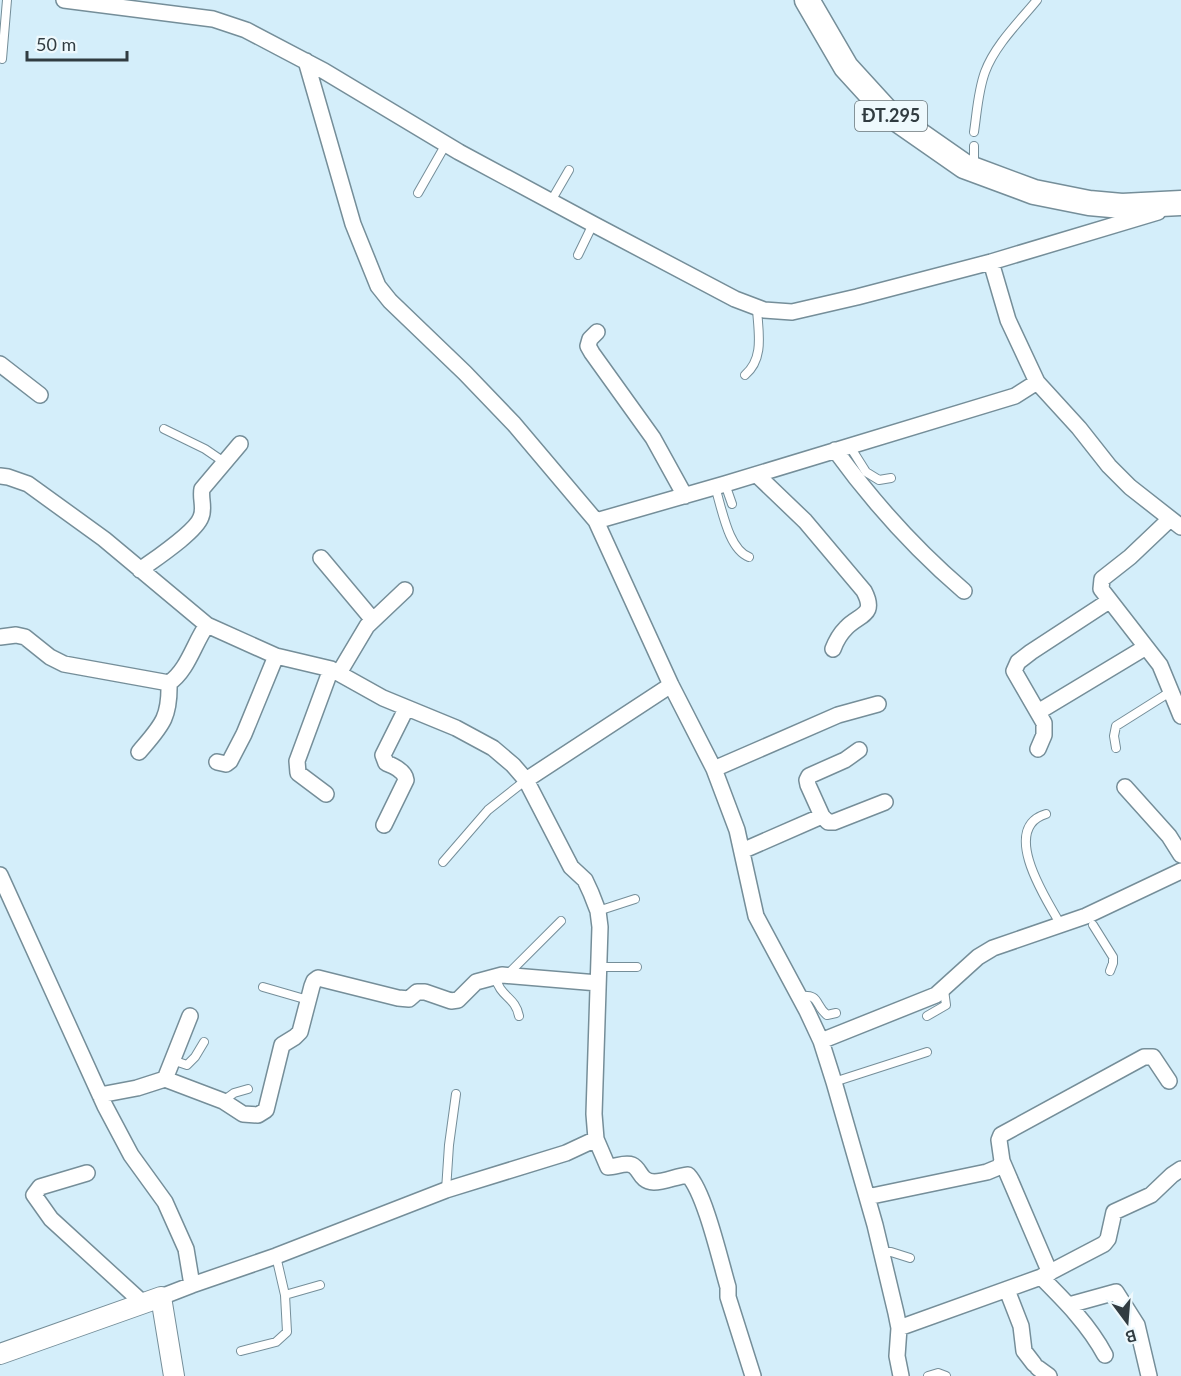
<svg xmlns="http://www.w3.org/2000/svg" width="1181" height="1376" font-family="Lato,sans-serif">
<rect width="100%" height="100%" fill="#d4eefa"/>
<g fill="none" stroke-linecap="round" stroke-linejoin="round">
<!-- service casing -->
<g stroke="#758e99" stroke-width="10">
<path id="service" d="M2,59L7,0
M974,132C977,112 978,91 985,72C995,45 1019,22 1037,0
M974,146V166
M418,193L446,144
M551,201L569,170
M578,255L593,224
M745,375C765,358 758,331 757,308
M164,429L205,449L224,462
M849,445L866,472L879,480L891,478
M725,484L732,504
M715,487C722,508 728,549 749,557
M1116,748L1114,736L1116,726L1170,692
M1046,814C999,828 1047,901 1061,925
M443,862L488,810L526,780
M598,911L635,899
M1093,925L1113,957V963L1110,971
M599,967H637
M507,975L561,921
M495,976C500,998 515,996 519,1016
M263,987L308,1000
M800,996C821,994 814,1005 827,1015L836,1013
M927,1016L946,1005L944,990
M172,1060L187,1065L195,1057L204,1042
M834,1082L927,1052
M223,1101L234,1093L248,1089
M446,1190L449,1145L456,1094
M882,1252H891L910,1258
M285,1295L320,1285
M241,1351L276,1342L287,1332L285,1295L276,1256
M928,1376L938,1373L946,1376"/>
</g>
<!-- minor casing -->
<g stroke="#758e99" stroke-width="18">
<path id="minor" d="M64,0L213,19L246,30L324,71L459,152L593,224L735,299L764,310L792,312L857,297L991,262L1158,212
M306,61L353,224L378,286L390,301L465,373L514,424L596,521L671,685L714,769L737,830L756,916L807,1011L821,1041L834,1082L875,1225L896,1313L899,1328L897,1356L901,1376
M991,262L1008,320L1037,382L1079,428L1109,466L1130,487L1181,527
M597,332L590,339L588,346L592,353L653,438L685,496
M0,364L40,395
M835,450C872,501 915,549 964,591
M757,475L805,521L864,591C877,616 859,614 846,628C840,634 836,641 833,649
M0,476L8,477L28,484L104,539L207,625
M1170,519L1130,557L1102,579L1101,589L1160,665L1181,716
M596,521L725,484L1015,396L1037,382
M321,558L373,620
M140,570C155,559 196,532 201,517C205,508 200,498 202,489L240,444
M0,637L16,635L25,637L50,657L64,664L169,683C188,670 194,643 207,625L276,656L331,669L383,698L456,728L493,748L513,765L526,780L571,867L585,880L591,893L598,911L600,927L594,1114L596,1139L566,1153L446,1190L276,1256L192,1285L161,1297
M339,673L367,626L405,590
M1038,712L1146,647
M1038,749L1044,735V723L1014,671L1018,662L1031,652L1109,601
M139,752C161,726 170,719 169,683
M217,762L226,764L230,761L244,734L276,656
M714,769L838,715L878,704
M526,780L671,685
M1125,787L1169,836L1181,855
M326,794L298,773L297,761L331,669
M822,816L828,822H834L885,802
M384,825L406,780C405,771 394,766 386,763L383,755L406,709
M742,851L822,816L808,785L807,780L809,776L845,760L859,750
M0,875L105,1106L131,1155L165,1202L186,1249L192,1285
M821,1041L936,995L978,957L993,948L1086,916L1181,871
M165,1079L190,1016
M100,1095L137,1088L165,1079L223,1101L243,1114L258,1115L266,1110L282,1045L295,1037L300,1032L312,986L314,981L318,978L398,998L409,999L417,992H425L451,1001L458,1000L476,982L502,975L598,983
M596,1139L608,1167C616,1167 625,1162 632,1165C641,1169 639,1181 654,1182C665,1182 677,1176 688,1175C705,1193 720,1260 728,1287V1297L753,1376
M1002,1161L1050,1273
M87,1173L40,1187L34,1195L51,1219L144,1304
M867,1197L987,1172L999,1167L1002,1161L999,1140L1001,1135L1144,1057H1153L1169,1081
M1041,1277C1065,1301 1089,1325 1105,1355
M1007,1290L1021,1326L1024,1351L1034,1364
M1069,1305L1116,1292L1137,1325L1149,1376
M899,1328L1041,1277L1104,1244L1108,1239L1114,1212L1151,1195L1172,1175L1181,1169
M1038,1368L1049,1376"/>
</g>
<!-- tertiary casing -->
<g stroke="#758e99" stroke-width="22">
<path id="tertiary" d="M0,1354L161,1297L174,1376"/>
</g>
<!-- primary casing -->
<g stroke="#758e99" stroke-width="27">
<path id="primary" d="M807,0L846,67L888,113L964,166L1034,192L1089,203L1122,206L1181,203"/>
</g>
<!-- service -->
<use href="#service" stroke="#fff" stroke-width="8"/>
<!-- minor -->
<use href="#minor" stroke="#fff" stroke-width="15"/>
<!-- tertiary -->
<use href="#tertiary" stroke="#fff" stroke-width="20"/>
<!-- primary -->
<use href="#primary" stroke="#fff" stroke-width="24"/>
</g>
<g text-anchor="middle" stroke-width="4.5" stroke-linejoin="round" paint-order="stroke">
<!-- shield labels -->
<rect fill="#eef9fd" stroke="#6a7579" stroke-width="1.5" x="855" y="101" width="72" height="30" rx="4.5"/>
<g font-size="18" font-weight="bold" fill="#313c41">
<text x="891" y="122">ĐT.295</text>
</g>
</g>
<!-- north arrow -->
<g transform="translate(1127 1322) rotate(164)" stroke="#eef9fd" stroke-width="4.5" paint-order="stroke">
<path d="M0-4.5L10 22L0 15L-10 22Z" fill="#313c41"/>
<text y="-9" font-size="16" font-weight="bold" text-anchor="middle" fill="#313c41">B</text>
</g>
<!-- scale -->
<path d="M27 51v9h100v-9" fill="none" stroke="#313c41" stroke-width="3"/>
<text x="36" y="51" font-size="18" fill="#313c41" stroke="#eef9fd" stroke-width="4.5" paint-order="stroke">50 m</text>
</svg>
